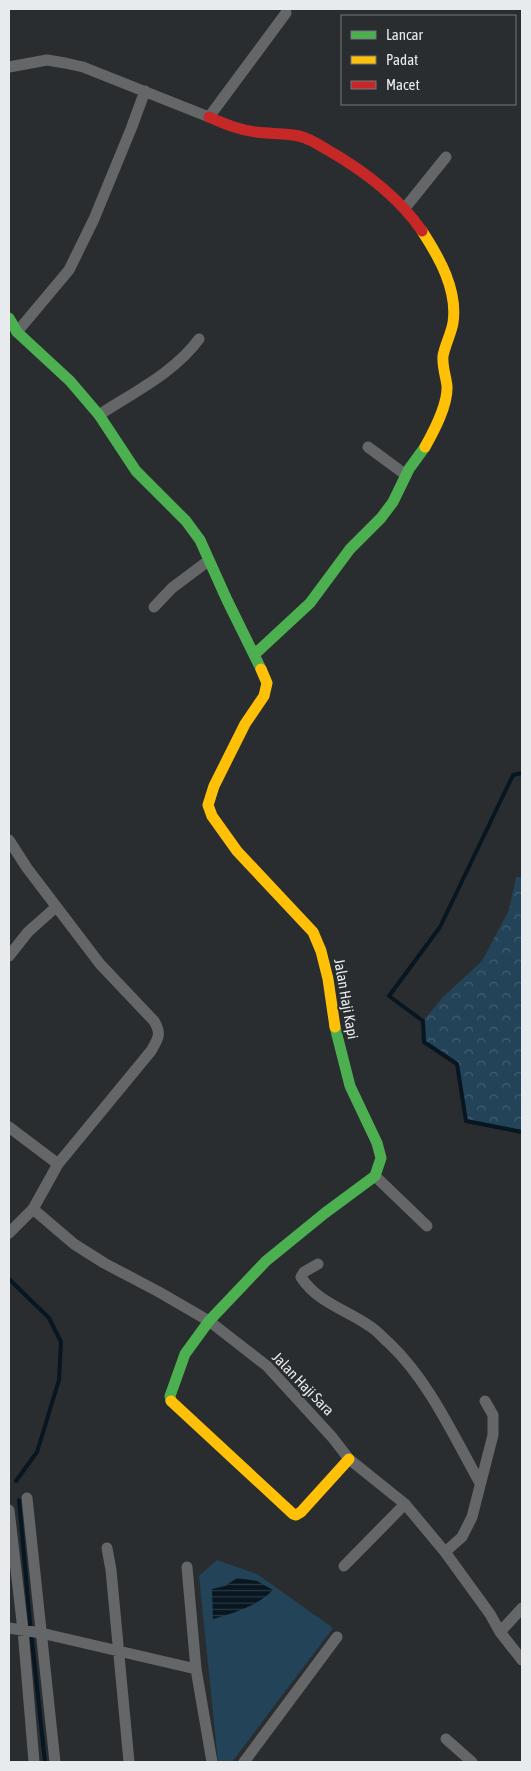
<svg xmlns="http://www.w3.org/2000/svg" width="531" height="1771" font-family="'Asap Condensed',sans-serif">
<defs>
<pattern id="forest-crowns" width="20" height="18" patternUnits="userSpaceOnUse" patternTransform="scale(1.25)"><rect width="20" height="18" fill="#224358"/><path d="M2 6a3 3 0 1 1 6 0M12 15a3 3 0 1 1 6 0" fill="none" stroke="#425e70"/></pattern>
<pattern id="water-rules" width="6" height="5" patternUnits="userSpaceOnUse" patternTransform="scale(1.25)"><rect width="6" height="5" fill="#071620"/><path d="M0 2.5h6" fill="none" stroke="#2b3841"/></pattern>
</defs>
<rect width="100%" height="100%" fill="#2a2d2f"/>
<!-- green -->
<path fill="#224358" d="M217,1560L257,1574L333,1628L232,1762H218L199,1576Z"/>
<!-- forest -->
<path fill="url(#forest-crowns)" d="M516,877H522V1132L466,1121L457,1064L424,1042L423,1021L443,997L482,961L509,910Z"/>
<!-- water -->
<path fill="url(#water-rules)" d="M237,1578L257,1581L273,1590C257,1606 235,1613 213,1619L212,1589L225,1586Z"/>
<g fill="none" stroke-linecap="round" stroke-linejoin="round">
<!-- stream -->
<path stroke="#071620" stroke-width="4" d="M522,773L513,775L440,927L389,996L423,1021L424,1042L457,1064L466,1121L522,1132
M9,1279L49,1318L61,1342L59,1380L37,1452L16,1481
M19,1500L30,1622L45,1762"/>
<!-- street -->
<path stroke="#656667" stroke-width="11" d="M9,67L47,60L65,63L83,67L209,117L286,13
M405,208L446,157
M17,332L69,270L94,219L131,129L145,91
M99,415C134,392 174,373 199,339
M368,447L406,475
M154,607L172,588L208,561
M9,840L27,868L100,964L154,1021C162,1034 158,1039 151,1051L58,1164L33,1209
M9,956L28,932L56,907
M9,1127L58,1164
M375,1176L427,1226
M9,1233L33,1209L74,1244L104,1263L159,1292L209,1321L267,1366L332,1437L349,1459L405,1504L445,1552L490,1614L500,1632L522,1660
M318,1264L304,1272L301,1277C318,1304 351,1311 375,1330C380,1334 384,1339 389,1343C429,1381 453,1435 480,1483
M27,1498L55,1762
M9,1510L23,1630L34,1762
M107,1548L111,1570L129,1762
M445,1552L462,1537L472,1517L493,1435V1415L485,1401
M344,1566L405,1504
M187,1567L196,1669L212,1762
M9,1628L41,1633L196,1669
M500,1632L522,1608
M446,1739L472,1762
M244,1762L337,1637"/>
<!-- fast -->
<path stroke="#4caf50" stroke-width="11" d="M9,318L17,332L70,381L99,415L136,471L186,521L200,540L227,600L261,669
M255,654L310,603L350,549L381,518L393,502L409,469L425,447
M171,1401L170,1396L185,1354L209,1321L266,1261L325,1213L375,1176L381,1158L377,1143L350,1086L335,1027"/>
<!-- slow -->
<path stroke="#ffc107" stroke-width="11" d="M422,231C439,257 458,290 453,323C451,334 445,345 443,356C442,366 446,377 447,386C448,405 434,431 425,447
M261,669L267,683L264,696L245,724L214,786L208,805L212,816L237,851L313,932L321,951L328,979L335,1027
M171,1401L293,1514L296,1515L301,1512L349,1459"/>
<!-- jam -->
<path stroke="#c62828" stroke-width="11" d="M209,117C225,124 239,130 256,132C270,134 285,133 299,136C308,138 318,144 326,149C363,170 398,196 422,231"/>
</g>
<g text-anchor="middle" stroke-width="4" stroke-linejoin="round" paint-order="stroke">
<!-- street labels -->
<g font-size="15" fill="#e8ebed" stroke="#292d30">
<text transform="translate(346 999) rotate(80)" y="5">Jalan Haji Kapi</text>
<text transform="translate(303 1384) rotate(46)" y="5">Jalan Haji Sara</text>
</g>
</g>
<!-- border -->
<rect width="531" height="1771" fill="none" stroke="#e8ebed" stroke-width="20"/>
<!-- legend -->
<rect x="341" y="15" width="175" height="90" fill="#292d30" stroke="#75797c"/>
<rect x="351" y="31" width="25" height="8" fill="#4caf50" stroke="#75797c"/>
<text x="386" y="40" font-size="15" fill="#e8ebed">Lancar</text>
<rect x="351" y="56" width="25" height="8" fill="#ffc107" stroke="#75797c"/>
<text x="386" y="65" font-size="15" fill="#e8ebed">Padat</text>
<rect x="351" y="81" width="25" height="8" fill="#c62828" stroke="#75797c"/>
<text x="386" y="90" font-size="15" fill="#e8ebed">Macet</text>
</svg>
